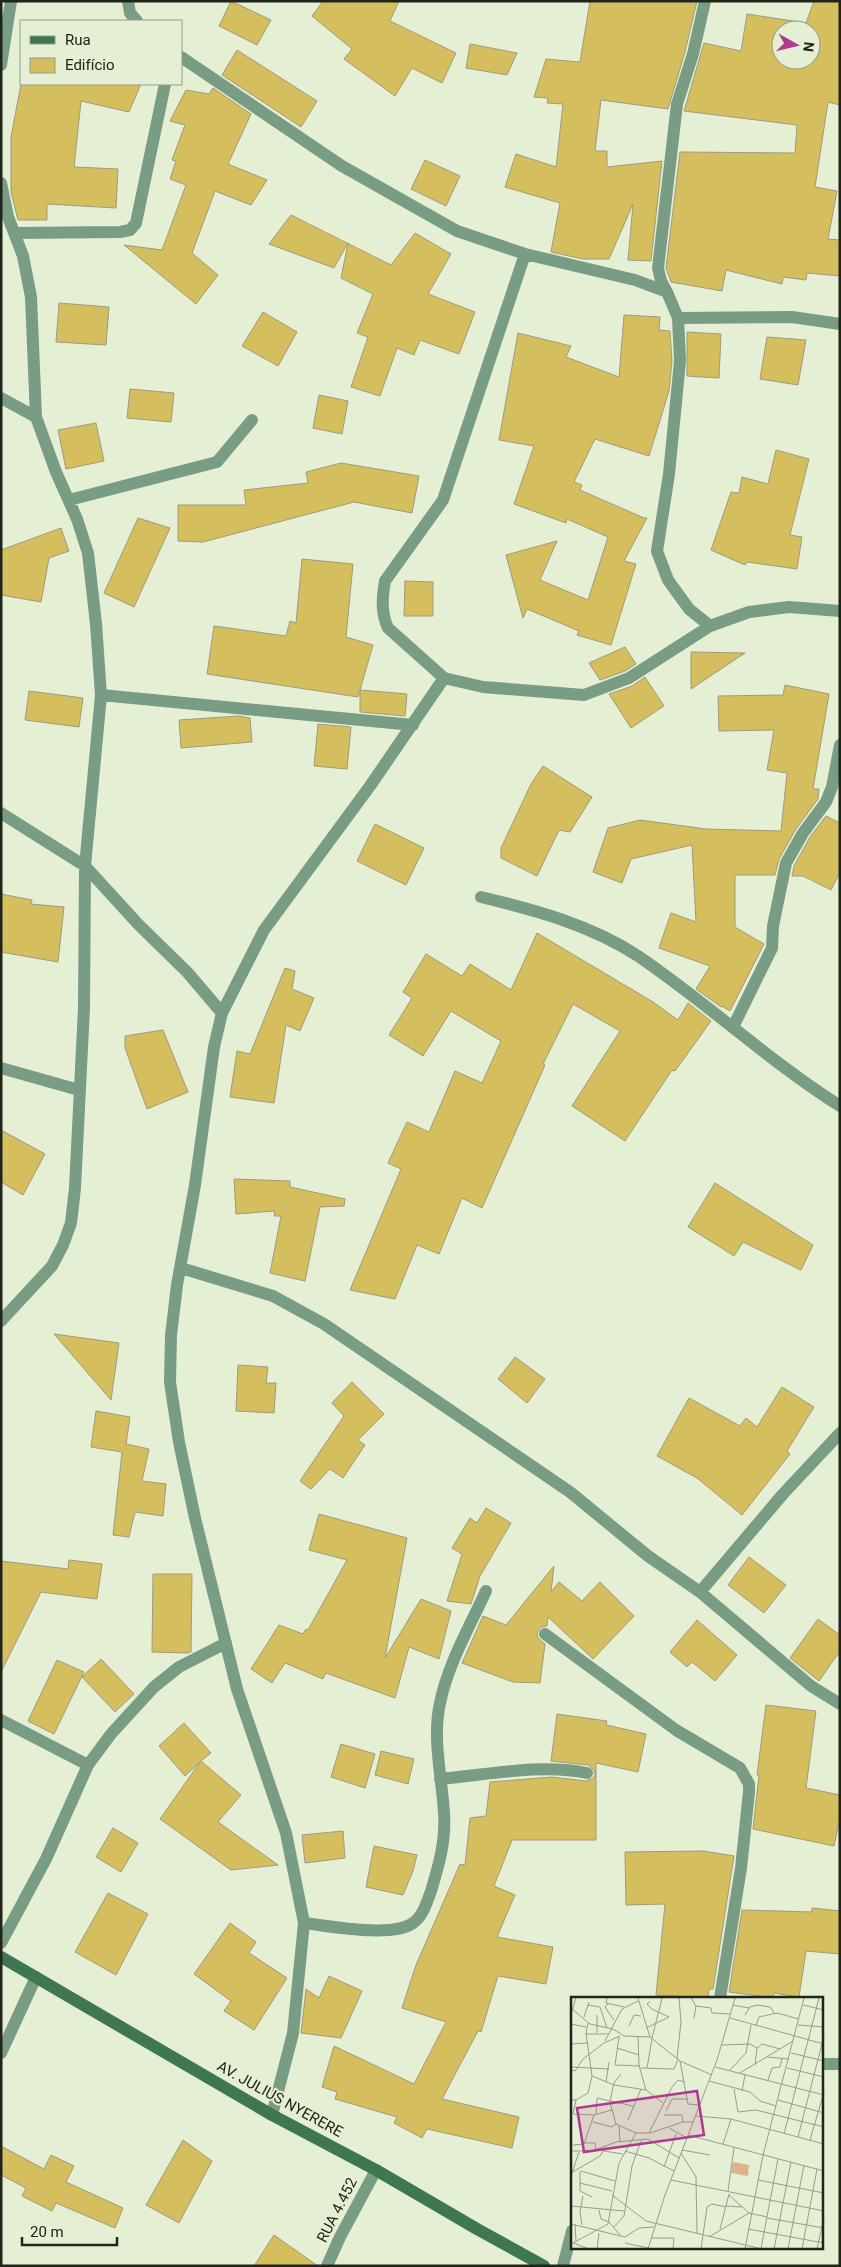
<svg xmlns="http://www.w3.org/2000/svg" width="841" height="2267" font-family="Roboto,sans-serif">
<rect width="100%" height="100%" fill="#e4efd3"/>
<!-- building -->
<path fill="#d4be5e" stroke="#a19a7e" fill-rule="evenodd" d="M231,1L271,20L257,45L219,26Z
M323,1H399L390,21L456,53L442,83L412,68L395,96L344,59L352,49L312,16Z
M590,1H697L685,52L668,109L601,100L595,151H607V167L662,161L651,261L628,260L633,204L609,259H583L551,252L560,203L505,187L516,154L556,167L563,104L547,103L548,98L534,97L546,59L580,62Z
M814,1H840V105L828,102L815,187L837,191L828,239L840,240V276L807,273L806,280L783,277L782,284L726,270L722,291L671,282L666,268L680,152L795,153L797,125L684,111L704,43L741,51L747,14L806,23ZM781,30H811V60H781Z
M470,44L517,53L507,75L466,68Z
M237,50L317,101L301,127L222,75Z
M21,84H141L129,112L81,101L74,167L118,169L116,208L47,204V220H18L11,192V137Z
M213,88L251,114L228,164L267,180L251,205L215,191L192,253L218,275L196,304L124,245L162,250L186,185L170,179L176,161L172,160L185,125L170,121L186,90L209,94Z
M425,160L460,176L446,206L411,189Z
M291,215L391,265L415,233L451,254L428,294L475,312L459,354L420,340L414,355L397,348L380,396L351,387L368,337L357,333L373,294L341,278L348,243L334,268L269,244Z
M59,303L109,307L106,345L56,342Z
M263,312L297,332L278,366L242,346Z
M624,315L660,317L659,330L670,331L672,361L669,391L649,456L595,439L574,482L582,485L580,490L644,518H647L624,561L636,564L611,645L577,635L579,631L527,609L523,618L506,555L557,541L540,580L588,600L608,537L567,519L566,523L514,504L534,446L499,440L518,333L571,346L566,357L619,377Z
M687,332L721,334L719,378L687,376Z
M767,337L806,340L798,385L760,379Z
M130,389L174,393L171,422L127,418Z
M319,395L348,401L342,434L313,428Z
M96,423L104,461L66,469L58,430Z
M776,450L809,459L790,535L802,537L797,569L747,562L745,565L711,550L731,492L739,493L742,477L768,484Z
M341,463L419,476L412,513L354,502L203,542L178,541V505H246L244,490L308,483L306,472Z
M138,518L170,528L134,607L104,593Z
M61,528L69,551L49,558L41,602L1,595V550Z
M302,559L353,564L346,637L373,645L358,697L207,674L214,626L286,636L290,621L296,623Z
M405,581L433,582V616H404Z
M625,647L636,664L625,671L600,680L589,663Z
M691,652L745,653L691,689Z
M645,677L664,706L631,728L609,694L632,686Z
M785,685L829,694L813,789H819L818,799L796,829L779,859L775,875H735V927L764,944L730,1011L722,1006L721,1007L696,989L710,966L659,948L671,913L696,922L692,845L631,859L622,883L593,872L608,828L640,820L706,829L781,831L787,773L767,770L774,730L719,731L718,696L783,695Z
M360,690L407,694L405,716L360,712Z
M29,691L83,698L79,727L25,720Z
M238,716L250,718L252,742L181,748L179,720Z
M318,724L351,727L347,769L314,766Z
M543,766L592,797L570,832L559,830L537,876L501,858V848L531,784Z
M826,816L840,823V872L831,890L803,876H792L794,866L810,837Z
M375,824L424,848L406,885L357,861Z
M1,894L32,900L31,904L64,907L58,962L1,952Z
M537,933L653,1002L678,1020L688,1003L711,1021L675,1071L672,1070L625,1141L572,1106L620,1031L573,1004L543,1064L545,1065L482,1208L462,1198L439,1254L417,1245L395,1299L350,1290L401,1169L388,1163L407,1122L429,1132L455,1071L482,1083L501,1041L451,1011L423,1056L389,1035L412,998L403,992L426,954L462,976L470,964L511,990Z
M285,968L295,971L292,989L314,998L300,1031L286,1025L274,1103L230,1097L237,1051L250,1054Z
M163,1030L188,1092L147,1109L125,1048V1036Z
M1,1130L45,1154L23,1195L1,1182Z
M234,1179L290,1181V1187L345,1199L344,1206L320,1207L305,1281L270,1273L281,1216H274L275,1211L236,1214Z
M715,1183L813,1245L801,1270L743,1242L734,1256L688,1227Z
M54,1334L119,1343L111,1400Z
M515,1357L545,1379L527,1403L498,1379Z
M238,1365L268,1367L266,1383H276L274,1413L236,1411Z
M352,1382L384,1414L358,1440L365,1445L343,1478L330,1469L311,1489L300,1481L344,1416L332,1403Z
M782,1387L814,1407L787,1451L790,1454L742,1515L697,1478L657,1456L689,1398L740,1426L746,1418L757,1427Z
M96,1411L130,1417L126,1444L149,1449L142,1481L166,1484L163,1516L135,1512L129,1537L113,1535L122,1452L91,1447Z
M486,1508L511,1523L480,1576L471,1604L447,1601L462,1554L452,1548L470,1518L477,1523Z
M319,1514L407,1538L385,1658L421,1599L451,1611L439,1659L409,1647L395,1698L326,1673L323,1679L285,1663L272,1683L251,1669L279,1625L303,1634L306,1629L308,1630L347,1560L309,1550Z
M749,1557L786,1585L764,1613L728,1585Z
M69,1560L102,1564L97,1599L41,1592L1,1672V1561L68,1569Z
M554,1566L551,1592L559,1582L582,1601L600,1582L634,1616L593,1659L548,1617L547,1626L541,1627L537,1633L538,1638L545,1644L540,1683L513,1682L462,1663L483,1616L506,1625Z
M153,1574H192L191,1652L188,1653L152,1652Z
M818,1619L840,1635V1651L819,1681L790,1658Z
M697,1620L737,1655L715,1681L692,1662L687,1667L670,1652Z
M101,1659L134,1694L115,1712L82,1677Z
M57,1660L84,1672L54,1734L28,1721Z
M766,1705L816,1711L806,1788L840,1795V1818L834,1846L753,1829L759,1775H757Z
M557,1714L607,1721L606,1725L646,1734L638,1772L596,1763V1840H512L494,1886L515,1895L497,1937L553,1947L546,1984L498,1976L481,2032L478,2031L442,2099L519,2117L512,2148L427,2129L422,2138L394,2123L397,2117L335,2099L337,2092L322,2087L334,2046L414,2084L446,2022L402,2008L416,1965L460,1864L465,1865L470,1818L486,1816L490,1782L552,1777L586,1781L593,1778L595,1775L594,1770L588,1765L551,1761Z
M184,1723L211,1753L201,1761L241,1795L218,1822L278,1865L231,1870L160,1819L200,1762L185,1776L159,1746Z
M341,1744L375,1754L365,1788L331,1777Z
M381,1751L414,1759L408,1784L375,1775Z
M113,1828L138,1843L121,1872L96,1857Z
M343,1831L345,1858L305,1863L302,1835Z
M374,1846L417,1855L413,1871L403,1895L366,1887Z
M703,1851L734,1856L713,1989H709L708,1998L656,1995L665,1904L626,1905L625,1852Z
M108,1893L148,1914L116,1975L75,1952Z
M812,1908L840,1911V1954L806,1951L799,1997L774,1993L773,1998L729,1992L742,1910L812,1912Z
M230,1923L256,1942L249,1953L287,1978L254,2030L224,2011L231,2001L194,1974Z
M329,1976L362,1991L341,2038L301,2033L306,1989L319,1998Z
M183,2140L212,2161L179,2223L146,2205Z
M1,2146L44,2169L51,2155L74,2166L66,2182L123,2208L115,2228L56,2203L52,2211L22,2196L26,2188L1,2175Z
M274,2235L318,2266H254Z"/>
<g fill="none" stroke-linecap="round" stroke-linejoin="round">
<!-- minor -->
<path stroke="#799c84" stroke-width="12" d="M128,1L130,13L137,21
M181,57L342,166L457,231L525,254L635,280L667,292L678,318L680,361L669,474L657,551L668,580L689,609L710,626
M1,65L11,1
M1,183L8,217L23,256L31,297L36,417L56,472L77,519L88,553L96,624L101,695L85,866L84,1008L75,1188L71,1223L63,1245L52,1266L1,1321
M14,233L120,232L130,230L136,223L165,84
M667,292L661,281L658,268L677,104L693,54L705,1
M678,318L792,317L840,324
M1,398L36,417
M69,500L217,462L252,420
M444,678L388,628C381,613 382,598 385,581L443,500L525,254
M101,695L413,725
M1,813L85,866L138,924L188,973L222,1013
M481,897C535,910 591,925 638,956C706,1002 770,1062 840,1106
M733,1027L772,948L773,926L786,863L803,833L826,802L832,787L840,745
M1,1068L79,1090
M181,1268L273,1296L324,1324L570,1492L648,1556L700,1592L811,1686L840,1704
M700,1592L783,1494L840,1433
M545,1634L676,1730L740,1768L749,1784V1792L741,1868L720,1998
M1,1720L88,1765
M440,1779C486,1775 543,1763 587,1773
M304,1923C330,1926 392,1938 413,1923C423,1916 427,1902 431,1891C439,1865 446,1840 444,1813C442,1777 432,1739 440,1703C448,1664 469,1628 486,1591
M1,1943L46,1859L88,1765L111,1734L154,1687L179,1667L226,1643
M1,2053L36,1977
M822,2064H840
M272,2115L293,2033L304,1923L286,1833L237,1689L195,1518L179,1442L170,1382L171,1335L177,1285L195,1185L214,1047L222,1013L264,930L370,786L444,678L483,687L584,695L629,678L710,626L749,612L789,607L840,611
M327,2266L340,2237L376,2170
M563,2266L572,2231"/>
<!-- secondary -->
<path stroke="#3f7653" stroke-width="12" d="M1,1957L272,2115L376,2170L477,2229L544,2266"/>
</g>
<g text-anchor="middle" stroke-width="4" stroke-linejoin="round" paint-order="stroke">
<!-- street labels -->
<g font-size="15" fill="#20241a" stroke="#e4efd3">
<text transform="translate(280 2099) rotate(29)" y="5">AV. JULIUS NYERERE</text>
<text transform="translate(337 2210) rotate(-63)" y="5">RUA 4.452</text>
</g>
</g>
<!-- overview -->
<g transform="translate(571 1997)">
<rect width="252" height="252" fill="#e4efd3"/>
<path d="M162,165L178,168L177,179L160,176Z" fill="#ddb48a"/>
<path fill="none" stroke="#969e89" stroke-width="1" d="M36,1L35,6L53,10M67,1L79,40M120,1L125,9L123,21M79,5L76,7L81,12L98,20M38,6L34,10L43,23M17,8L29,10L36,31M162,8L178,11M232,8L253,13M125,9L140,11L141,16L159,17M0,11L19,27L42,32L53,39L79,40L109,64L141,78M0,17L5,1M174,18L179,10L186,8L199,10L204,17M13,20L18,5M159,21L253,47M0,27L15,30M227,28L253,30M58,29L63,18L70,19M185,29L188,20L206,16L228,22M75,31L98,20M26,36V18M15,37H38M67,39L68,68L75,93M48,40L44,68L69,69M81,41L91,1M34,44L51,12L67,4M0,47L16,46M151,48L179,47L186,51M46,51L68,58M220,56L253,64M196,60L218,62M106,61L110,25L108,1M109,64L117,107L129,108M184,68L186,51L191,47L209,52M0,70L38,72M144,70L253,98M70,71L103,72L107,62M76,71L81,42M216,71L253,80M0,73L4,74L12,62L33,46L49,39M158,74L175,56L180,28M169,76L222,44M50,77L43,86L39,105L45,127L65,136H79L112,125H123M21,79L43,88L75,93L92,106M197,83L201,71L209,70L211,61M138,84L179,95L189,104L205,109M35,85L38,65M163,92L167,115L185,113L253,130M171,94L174,78M0,103H5L2,117L23,118M5,103L17,96L21,79L15,36L17,26M207,103L253,116M95,114L101,102H117M25,117L26,101L62,109M93,118H111L112,125M125,119L160,122L253,147M57,123L70,92M22,125L41,130L45,127M48,129L49,145M98,131L116,141M78,136L101,90L107,83L114,85M213,137L248,1M117,138L253,174M227,140L253,39M239,143L253,95M14,146H24L25,153M152,147L160,122M2,148L13,147L23,118L41,113M111,153L139,158M0,154H21L45,145L77,142L108,161M33,154L52,157M54,154L78,161L103,174M110,156L125,180L126,236M93,170L105,137M9,174V194L21,200M10,174L44,184M0,176L29,159L35,150M0,179L8,155M100,183L253,214M187,183L253,196M9,186L41,194M157,194L163,151M41,198L75,224L191,252M158,198L178,216M0,209L53,214M155,209L171,210M28,213L30,222L38,225L49,238M196,221L253,231M0,227L54,240L68,231L83,230M4,227L5,244M11,228L9,215L12,199M43,230L53,219L61,169L70,144M149,232L158,197M177,232L253,246M138,240L178,216L196,220M80,241H103L102,252M2,246L18,252M54,246L77,251M0,247L37,227L48,166L65,136M190,251L207,162M26,252L28,236M77,252L94,198L146,63L164,1M130,252L136,210L141,207L155,210M174,252L192,158L233,1M203,252L220,165M217,252L233,168M231,252L246,172M246,252L253,220"/>
<path fill="#b13a90" fill-opacity="0.15" stroke="#b13a90" stroke-width="2.5" d="M126,94L133,138L13,155L6,111Z"/>
<rect width="252" height="252" fill="none" stroke="#20241a" stroke-width="2.5"/>
</g>
<!-- border -->
<rect width="841" height="2267" fill="none" stroke="#20241a" stroke-width="5"/>
<!-- legend -->
<rect x="20" y="20" width="162" height="65" fill="#e4efd3" stroke="#969e89"/>
<rect x="30" y="36" width="25" height="8" fill="#3f7653" stroke="#969e89"/>
<text x="65" y="45" font-size="15" fill="#20241a">Rua</text>
<rect x="30" y="58" width="25" height="15" fill="#d4be5e" stroke="#969e89"/>
<text x="65" y="70" font-size="15" fill="#20241a">Edifício</text>
<!-- north arrow -->
<g transform="translate(796 45) rotate(98)"><circle r="24" fill="#e4efd3" stroke="#969e89"/>
<path d="M0-4L9 19L0 12L-9 19Z" fill="#b13a90"/>
<text y="-8" font-size="14" font-weight="bold" text-anchor="middle" fill="#20241a">N</text>
</g>
<!-- scale -->
<path d="M22 2237v8h95v-8" fill="none" stroke="#20241a" stroke-width="2.5"/>
<text x="30" y="2237" font-size="15" fill="#20241a" stroke="#e4efd3" stroke-width="4" paint-order="stroke">20 m</text>
</svg>
